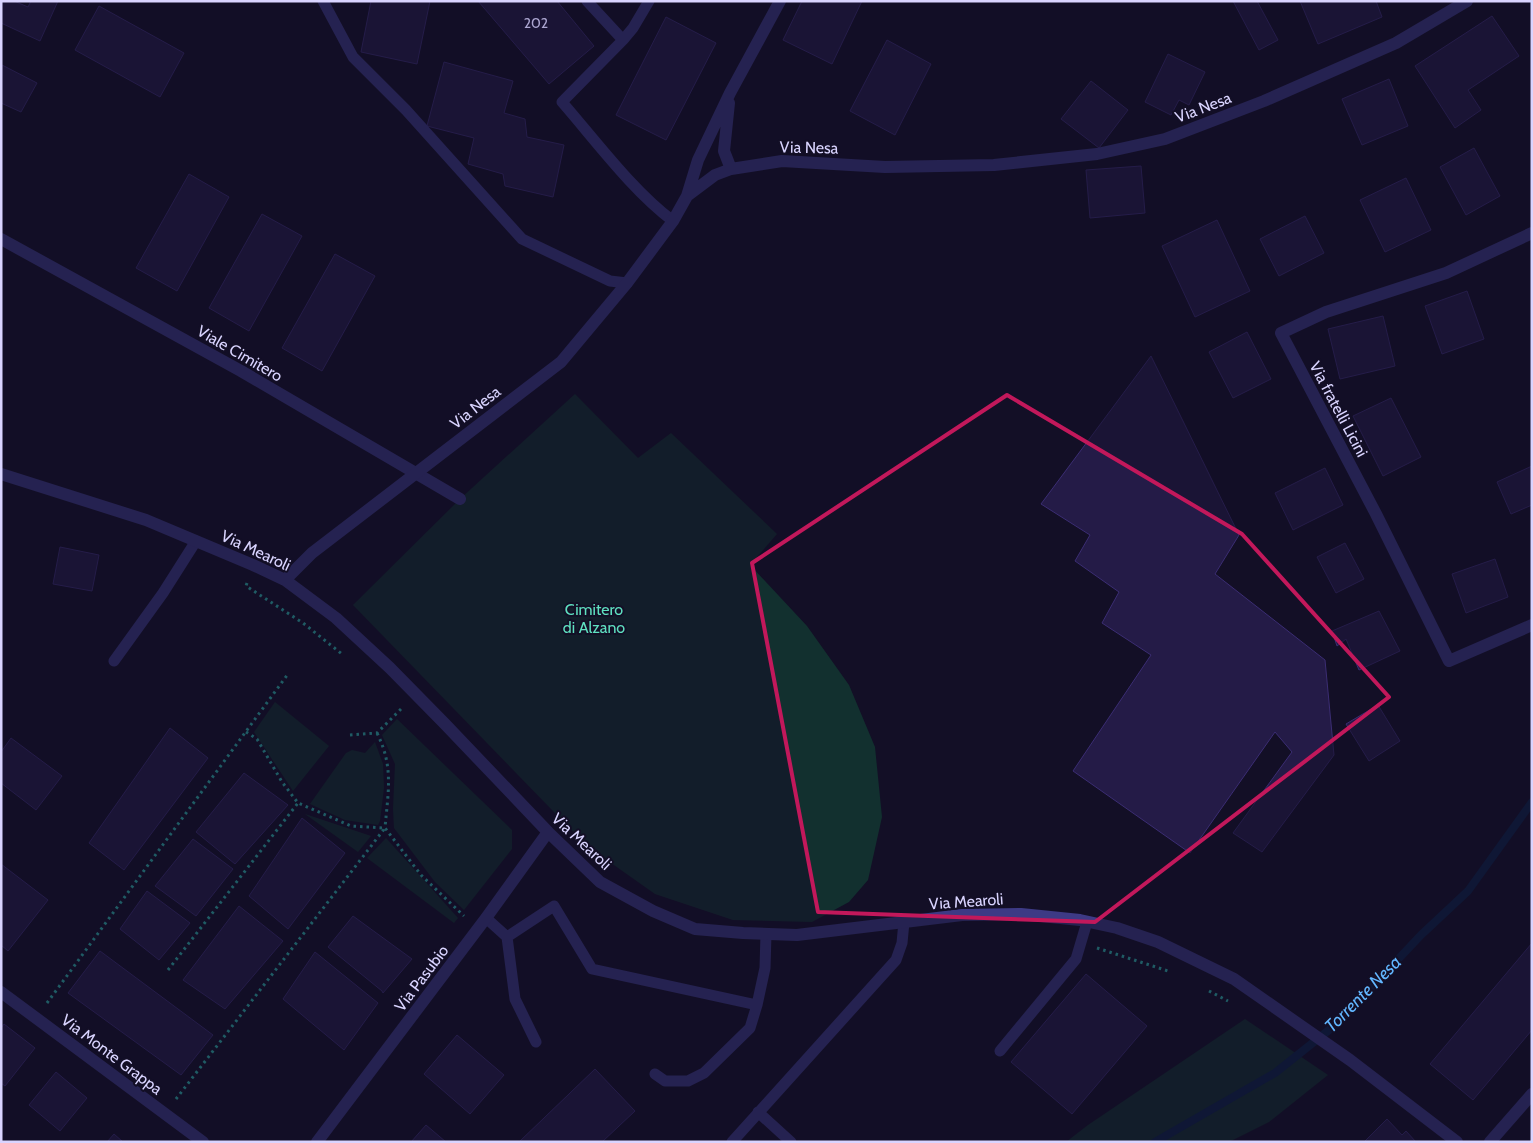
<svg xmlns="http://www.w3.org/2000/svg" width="1533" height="1143" font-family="Cabin,sans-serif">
<rect width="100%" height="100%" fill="#130f26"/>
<!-- green -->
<path fill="#12302f" d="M575,394L638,458L671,433L777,534L750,565L807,626L849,685L875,747L882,817L868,880L849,902L812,922L733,920L655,894L587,846L353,605L460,499Z
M275,702L329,746L293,791L254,732Z
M397,719L512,830V849L464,910L435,882L394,828L393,809L395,764L382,735Z
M375,742L383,764L384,788L380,821L378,825L345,820L310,804L346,753L352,750L365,753Z
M305,814L371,836L358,852Z
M386,838L458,918L454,923L367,858Z
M1245,1019L1328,1075L1269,1122L1229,1142H1066L1088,1125Z"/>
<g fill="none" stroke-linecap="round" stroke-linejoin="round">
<!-- stream -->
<path stroke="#0c2248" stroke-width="8" d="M1155,1142L1275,1073L1339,1022L1421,935L1468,891L1532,802"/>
</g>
<!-- building -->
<path fill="#241b47" stroke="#3b2d73" d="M1,1H14L28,7L31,1H58L40,41L1,23Z
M371,1H430L417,64L361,52Z
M478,1H557L594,46L549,84Z
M802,1H862L832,64L783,40Z
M1233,1H1257L1278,40L1259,50Z
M1300,1H1376L1382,17L1318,44Z
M99,6L184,53L160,97L75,50Z
M1492,16L1519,56L1468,90L1481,110L1455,128L1415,66Z
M666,17L716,43L666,140L616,115Z
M887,40L931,64L895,135L850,111Z
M1168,54L1205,72L1189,105L1179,100L1171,115L1145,102Z
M444,62L513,81L504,113L525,119L527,137L564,145L553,197L505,186L503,174L468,164L474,138L427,126Z
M2,65L37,83L21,112L1,103Z
M1389,79L1408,126L1362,145L1342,99Z
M1091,81L1128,110L1099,148L1061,119Z
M1474,148L1500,196L1466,215L1440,167Z
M1141,166L1145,213L1090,218L1086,170Z
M189,174L229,197L177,291L136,268Z
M1406,178L1431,230L1385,252L1360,200Z
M262,214L302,236L249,331L209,308Z
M1305,216L1324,253L1279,276L1260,239Z
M1217,220L1250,291L1195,317L1162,246Z
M335,254L375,276L322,371L282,348Z
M1467,291L1484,339L1442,354L1425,306Z
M1383,316L1395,366L1340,379L1328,329Z
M1247,332L1271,379L1233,398L1209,352Z
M1151,356L1239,535L1215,574L1325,660L1334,755L1262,852L1233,833L1292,752L1275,732L1190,853L1073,771L1151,655L1102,623L1119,592L1075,561L1090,535L1041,504Z
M1391,398L1421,457L1383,476L1353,416Z
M1532,466V505L1511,514L1497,482Z
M1325,468L1343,505L1293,530L1275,493Z
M1345,543L1364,579L1336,593L1317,557Z
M60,547L99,555L92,591L53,584Z
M1495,559L1508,597L1466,613L1452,574Z
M1379,611L1400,651L1359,670L1346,639L1337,646L1332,631Z
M1378,705L1400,741L1369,761L1346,724Z
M170,728L208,758L124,870L89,843Z
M11,738L62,776L36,810L1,783V752Z
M244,773L288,805L235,864L196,832Z
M302,818L345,853L288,929L249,896Z
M193,839L233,869L196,916L155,886Z
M1,864L48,900L8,951L1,945Z
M147,891L190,923L159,960L120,929Z
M239,906L283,941L225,1009L183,980Z
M353,916L412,959L383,993L382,991L328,947Z
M1532,943V1030L1473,1100L1430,1064Z
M100,951L213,1035L181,1075L68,993Z
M315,952L378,1003L344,1050L283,999Z
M1086,974L1147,1026L1072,1114L1011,1062Z
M4,1024L35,1048L5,1086L1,1083V1028Z
M457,1035L504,1075L470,1114L424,1074Z
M595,1069L635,1111L602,1142H519Z
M56,1072L87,1098L60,1131L29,1105Z
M1387,1119L1402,1135L1406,1131L1416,1142H1364Z
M426,1125L446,1142H411Z
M114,1134L123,1142H107Z"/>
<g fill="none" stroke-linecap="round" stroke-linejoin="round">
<!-- path -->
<path stroke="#2fb8b0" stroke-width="3" stroke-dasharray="2.5 4" stroke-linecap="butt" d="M247,583L246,586L303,623L342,654
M246,732L257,739L282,782L298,803L351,826L384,828
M377,733C394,767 388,792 385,828L421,875L464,916
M350,735L377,733L402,708
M1097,948L1168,971
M168,970L298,803
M1209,991L1228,1001
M47,1003L288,674
M176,1099L385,828"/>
<!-- service -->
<path stroke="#3d3a85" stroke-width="11" d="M323,1L353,57L406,110L522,239L610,281L627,283
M587,1L623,40L562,102C596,141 632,190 673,221
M623,40L633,28L649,1
M114,661L163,593L196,541
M486,918L507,937L554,906L592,969L757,1005L765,968L766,934
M507,937L515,999L536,1042
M1000,1051L1076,959L1087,922
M655,1074L665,1081H688L704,1073L750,1028L757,1005
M758,1112L791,1142
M732,1142L896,960L902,943L904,922"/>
<!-- pedestrian -->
<path stroke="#3d3a85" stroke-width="12" d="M1,239L241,371L460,499"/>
<!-- minor -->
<path stroke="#3d3a85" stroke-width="12" d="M729,103L724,151L731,169
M687,196L698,160L730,93L780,1
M1532,233L1446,273L1326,312L1281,333L1376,514L1449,661L1532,625
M1,474L146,520L253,565L285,580L336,618L390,668L445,724L548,832L600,882L653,911L695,929L743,933L797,935L962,915L1021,914L1080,920L1117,928L1158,942L1234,979L1350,1060L1457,1142
M285,580L312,553L561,362L627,283L673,221L687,196L715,175L731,169L782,161L885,167L994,165L1097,154L1165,139L1264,101L1396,43L1467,1
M1,992L203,1142
M317,1142L486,918L548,832
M1490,1142L1532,1094"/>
</g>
<!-- marked area -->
<path d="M0 0H1533V1143H0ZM1007,395L1242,534L1389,697L1095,922L818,912L752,563Z" fill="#130f26" fill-opacity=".55" fill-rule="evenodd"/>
<path fill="none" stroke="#c2185b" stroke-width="4" stroke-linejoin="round" d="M1007,395L1242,534L1389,697L1095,922L818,912L752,563Z"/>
<g text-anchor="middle" stroke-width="4" stroke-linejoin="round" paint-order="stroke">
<!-- number labels -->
<g font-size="14" fill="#aca6d1">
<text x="536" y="28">202</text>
</g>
<!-- street labels -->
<g font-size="16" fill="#d9d4ff" stroke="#130f26">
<text transform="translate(1203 107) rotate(-21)" y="6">Via Nesa</text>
<text transform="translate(809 147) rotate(1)" y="6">Via Nesa</text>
<text transform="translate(240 353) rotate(30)" y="6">Viale Cimitero</text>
<text transform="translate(475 407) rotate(-38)" y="6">Via Nesa</text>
<text transform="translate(1339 409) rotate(62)" y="6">Via fratelli Licini</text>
<text transform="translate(256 550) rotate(25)" y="6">Via Mearoli</text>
<text transform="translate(582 841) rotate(43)" y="6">Via Mearoli</text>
<text transform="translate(966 901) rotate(-4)" y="6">Via Mearoli</text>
<text transform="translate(421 978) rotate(-53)" y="6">Via Pasubio</text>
<text transform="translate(112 1054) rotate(37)" y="6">Via Monte Grappa</text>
</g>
<!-- park labels -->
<g font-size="16" fill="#5fe0c0" stroke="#130f26">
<text x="594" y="615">Cimitero<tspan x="594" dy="18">di Alzano</tspan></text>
</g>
<!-- water labels -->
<g font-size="18" font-style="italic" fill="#62b6ff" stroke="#130f26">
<text transform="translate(1363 994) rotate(-45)" y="6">Torrente Nesa</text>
</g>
</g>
<!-- border -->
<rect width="1533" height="1143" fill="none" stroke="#d9d4ff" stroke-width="5"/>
</svg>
